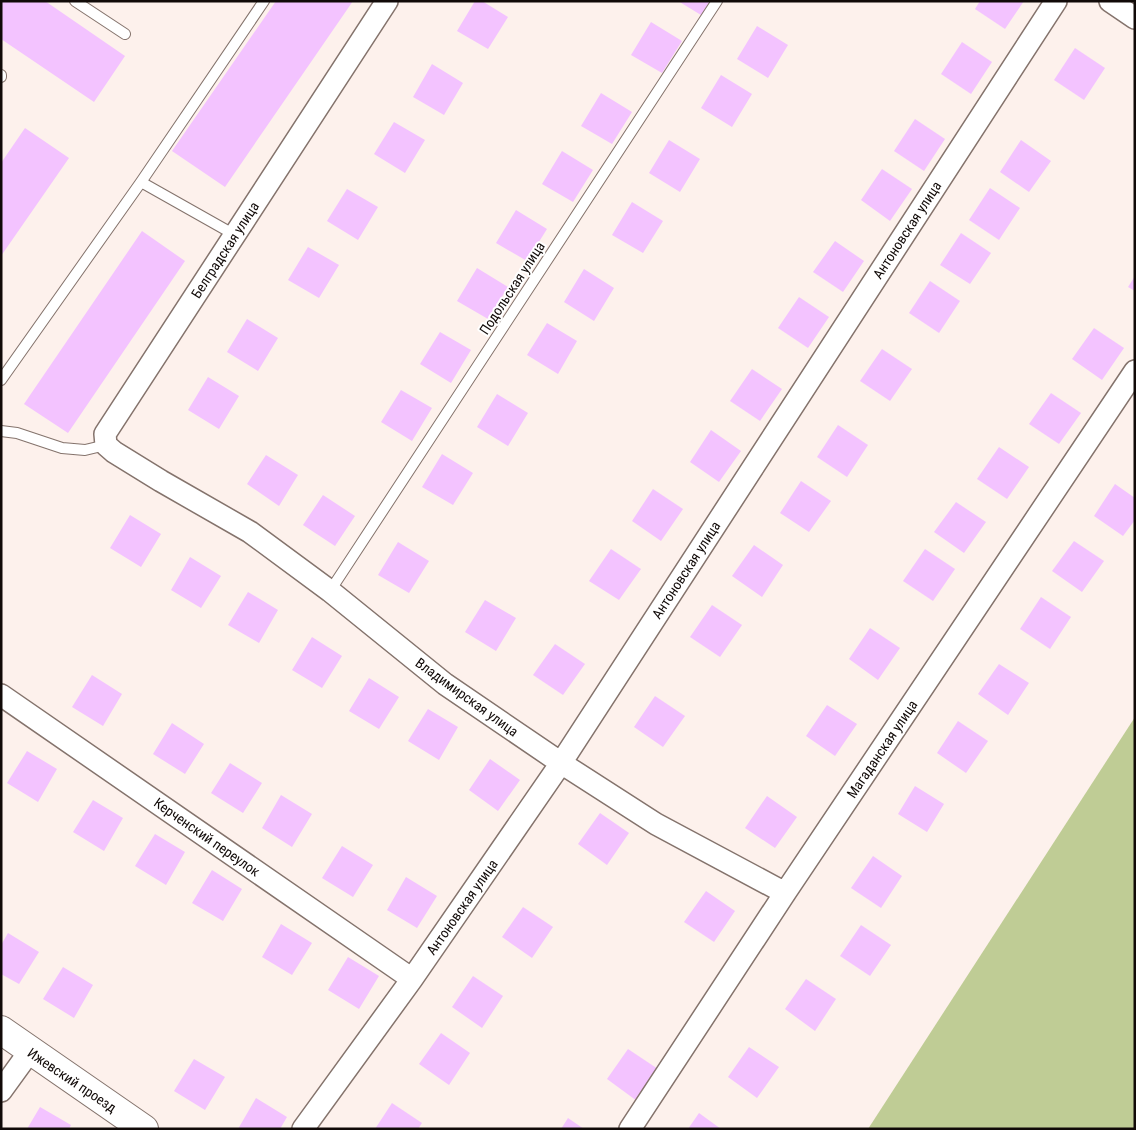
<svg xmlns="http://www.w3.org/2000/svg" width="1136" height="1130" font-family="'Roboto Condensed',sans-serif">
<rect width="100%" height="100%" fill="#fdf1ec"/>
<!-- green -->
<path fill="#bfcc95" d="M1135,717V1129H868Z"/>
<!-- building -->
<path fill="#f3c3ff" d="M1,1H45L125,56L94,102L1,39Z
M276,1H353L225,187L172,151Z
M475,1H482L508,17L488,49L457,31Z
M678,1H710L701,15Z
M980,1H1024L1005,29L975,9Z
M651,22L682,41L662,73L631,55Z
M757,26L788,45L768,78L737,59Z
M962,42L992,62L971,94L941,74Z
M1075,48L1105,68L1084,100L1054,80Z
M432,64L463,83L444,115L413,97Z
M721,75L752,94L732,127L701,108Z
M601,93L632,112L612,144L581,126Z
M915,119L945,139L924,171L894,151Z
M394,122L425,140L405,173L374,154Z
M25,128L69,158L1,256V163Z
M669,140L700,159L680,192L649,173Z
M1021,140L1051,161L1029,192L1000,172Z
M562,151L593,170L573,202L542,184Z
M882,169L912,189L890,221L861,200Z
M990,188L1020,208L999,240L969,220Z
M347,189L378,207L358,240L327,221Z
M632,202L663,221L643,253L612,235Z
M516,210L547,229L527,261L496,243Z
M142,231L185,261L68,433L24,404Z
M961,233L991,253L970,284L940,265Z
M835,241L864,261L843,292L813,272Z
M308,247L339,265L319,298L288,280Z
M477,268L508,287L488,319L457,301Z
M584,269L614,288L594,321L564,302Z
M1135,276V291L1128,287Z
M930,281L960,301L939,333L909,313Z
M799,297L829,317L808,348L778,328Z
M247,319L278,338L258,371L227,352Z
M547,323L577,341L558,374L527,355Z
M1094,328L1124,348L1102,380L1072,359Z
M440,332L471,350L451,383L420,364Z
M882,349L912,369L890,401L860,381Z
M752,369L782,389L760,421L730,401Z
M208,377L239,396L219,429L188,410Z
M401,390L432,408L412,441L381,422Z
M1051,393L1081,413L1059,444L1029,424Z
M497,394L528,413L508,446L477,427Z
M838,425L868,445L847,477L817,457Z
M711,430L741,451L719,482L690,462Z
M999,447L1029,467L1007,499L977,479Z
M442,454L473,473L453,505L422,487Z
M266,455L298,475L279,506L247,484Z
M801,481L831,501L809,532L780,513Z
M1115,484L1135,498V520L1123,536L1094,516Z
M653,489L683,509L661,541L632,521Z
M323,495L355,516L335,546L303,525Z
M956,502L986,522L964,553L934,532Z
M130,515L161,534L141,567L110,548Z
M1074,541L1104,561L1082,592L1052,571Z
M398,542L429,561L409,593L378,575Z
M754,545L783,565L762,597L732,576Z
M611,549L641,569L619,600L589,581Z
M925,549L955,569L933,601L903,581Z
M190,557L221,576L201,608L171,590Z
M248,592L278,610L259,643L228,625Z
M1041,597L1071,617L1050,649L1020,629Z
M485,600L516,618L496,651L465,632Z
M712,605L742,625L720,657L690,637Z
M870,628L900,648L878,680L849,659Z
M312,637L342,656L322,688L292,670Z
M555,644L585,664L563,695L533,675Z
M999,664L1029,683L1008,715L978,694Z
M92,675L122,694L103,726L72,707Z
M369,678L399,697L379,729L349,711Z
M655,696L685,716L663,747L634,727Z
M827,705L857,724L835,756L806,736Z
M428,709L458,727L439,760L408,741Z
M958,721L988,741L966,773L937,753Z
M172,723L204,744L185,774L153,754Z
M27,751L57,769L38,802L7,783Z
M490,759L520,780L498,811L469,790Z
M230,763L262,783L243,813L211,793Z
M915,786L944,804L927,832L898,814Z
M281,795L312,814L292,847L262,828Z
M767,796L797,817L775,848L745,828Z
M93,800L123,818L104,851L73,832Z
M600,813L629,833L607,865L578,844Z
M155,834L185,852L166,885L135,866Z
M342,846L373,865L353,897L322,878Z
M873,856L902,876L881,908L851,888Z
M212,870L242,889L223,921L192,903Z
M406,877L437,896L417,928L387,910Z
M706,891L735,911L714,942L684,922Z
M523,907L553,927L532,958L502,937Z
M281,924L312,943L292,975L262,957Z
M861,925L891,945L870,976L840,956Z
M8,933L39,952L19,984L1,974V945Z
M348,957L379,976L359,1009L328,990Z
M63,967L93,985L74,1018L43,999Z
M473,976L503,996L482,1028L452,1007Z
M806,979L836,999L815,1031L785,1009Z
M441,1033L470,1053L449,1085L419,1064Z
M749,1047L779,1067L757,1098L728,1077Z
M628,1049L658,1069L637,1101L607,1079Z
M194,1059L225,1077L205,1110L174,1091Z
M256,1098L287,1117L280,1129H238Z
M392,1103L422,1123L418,1129H375Z
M40,1107L71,1125L69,1129H27Z
M699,1113L721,1129H688Z
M568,1118L584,1129H561Z"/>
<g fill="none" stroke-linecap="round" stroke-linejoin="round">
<!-- lane casing -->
<g stroke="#84736c" stroke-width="12">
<path id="lane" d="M75,1L125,34
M1,75V77
M141,182L235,235
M1,380L141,182L264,1
M1,431L17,433L62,448L85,450L106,445
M330,591L717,1"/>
</g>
<!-- street casing -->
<g stroke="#84736c" stroke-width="24">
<path id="street" d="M387,1L105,434L106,445L114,452L161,481L250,532L330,591L445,684L561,763L656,824L785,893
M1110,1L1135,18
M1,695L412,979
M1,1091L30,1051
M303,1129L412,979L561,763L1056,1
M630,1129L785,893L1135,371"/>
</g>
<!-- secondary casing -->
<g stroke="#84736c" stroke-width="30">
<path id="secondary" d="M1,1030L144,1129"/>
</g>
<!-- lane -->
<use href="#lane" stroke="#fff" stroke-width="10"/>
<!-- street -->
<use href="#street" stroke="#fff" stroke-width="21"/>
<!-- secondary -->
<use href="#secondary" stroke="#fff" stroke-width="28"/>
</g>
<g text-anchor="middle" stroke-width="4" stroke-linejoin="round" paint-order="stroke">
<!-- street labels -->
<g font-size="14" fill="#110a08" stroke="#fff">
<text transform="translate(907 230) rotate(-57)" y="5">Антоновская улица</text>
<text transform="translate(225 250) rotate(-57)" y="5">Белградская улица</text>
<text transform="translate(512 288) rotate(-57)" y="5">Подольская улица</text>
<text transform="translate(686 570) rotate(-57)" y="5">Антоновская улица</text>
<text transform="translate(467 697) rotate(36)" y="5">Владимирская улица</text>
<text transform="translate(882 749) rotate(-56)" y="5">Магаданская улица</text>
<text transform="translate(207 837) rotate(35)" y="5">Керченский переулок</text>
<text transform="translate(462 907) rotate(-55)" y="5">Антоновская улица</text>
<text transform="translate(72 1080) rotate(34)" y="5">Ижевский проезд</text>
</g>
</g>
<!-- border -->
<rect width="1136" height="1130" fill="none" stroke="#110a08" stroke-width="5"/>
</svg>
